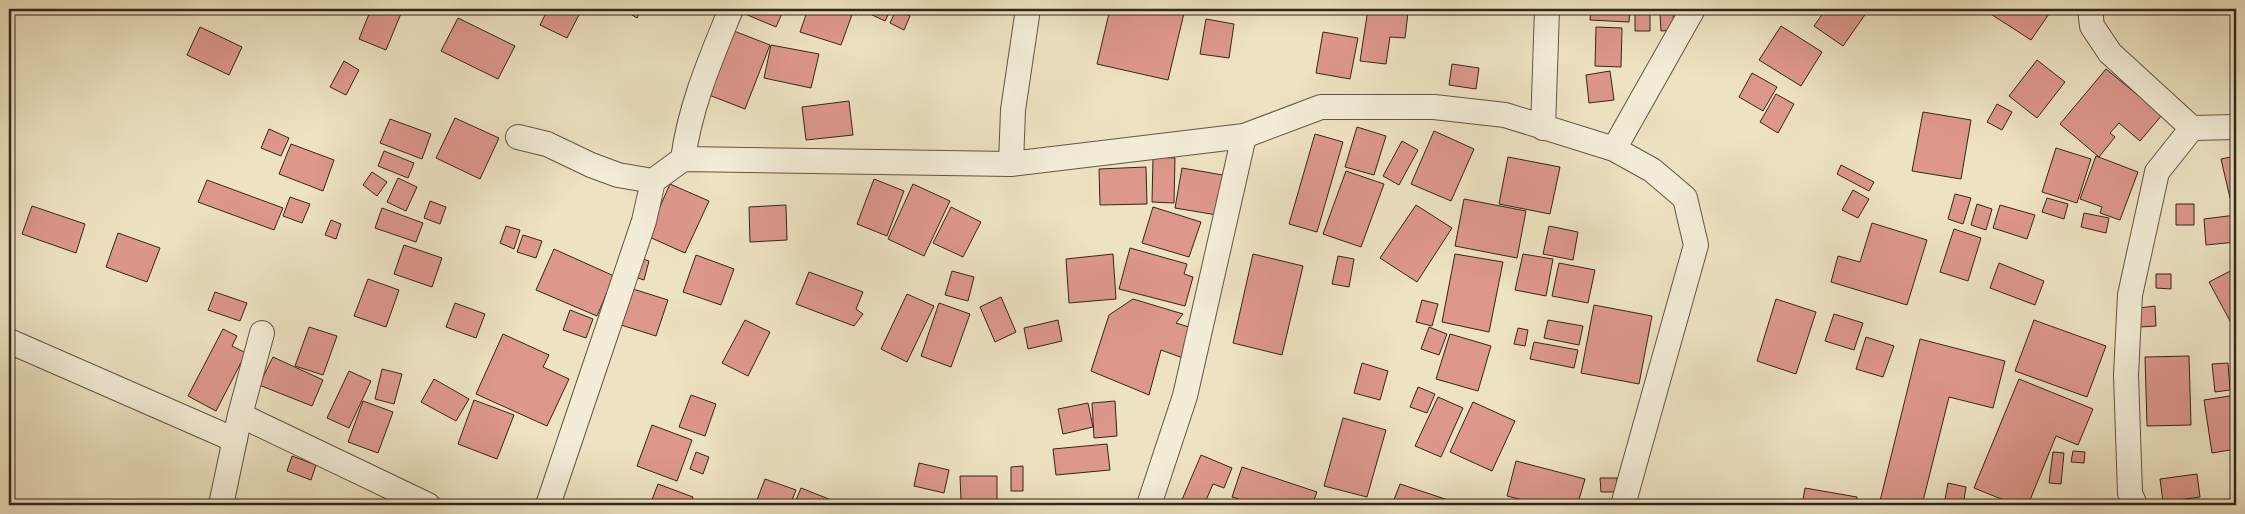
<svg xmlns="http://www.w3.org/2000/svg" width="2245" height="514" font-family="'IM FELL Great Primer',serif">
<rect width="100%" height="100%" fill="#ede2c1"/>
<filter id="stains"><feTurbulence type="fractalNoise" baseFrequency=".004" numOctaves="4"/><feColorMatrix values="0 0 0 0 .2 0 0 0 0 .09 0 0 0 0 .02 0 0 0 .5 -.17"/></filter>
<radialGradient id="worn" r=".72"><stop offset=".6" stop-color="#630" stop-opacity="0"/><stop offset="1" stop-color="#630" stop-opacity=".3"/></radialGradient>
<!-- building -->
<path fill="#dd978b" stroke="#32271a" d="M371,9H396L402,11L386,50L359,39Z
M548,9H582L567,38L540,25Z
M622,9H642L637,18Z
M747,9H784L776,27L745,14Z
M808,9H864L862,15L853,12L841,45L800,32Z
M871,9H891L885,21L868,13Z
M1110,9H1185L1168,80L1097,64Z
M1368,9L1408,13L1405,38L1390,37L1386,64L1360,61Z
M1591,9H1630L1629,22L1590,20Z
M1635,9H1650V31H1635Z
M1804,9H1818L1813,15Z
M1826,9H1869L1843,46L1814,26Z
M1983,9H2047L2051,11L2031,40Z
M896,10L910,16L904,30L890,23Z
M1673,13L1674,30L1661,31L1660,14Z
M458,18L515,46L498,79L441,51Z
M1206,19L1234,24L1229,58L1200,54Z
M1781,26L1822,52L1801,86L1759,60Z
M200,27L242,47L229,75L187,55Z
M1596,27L1622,28L1621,67L1595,66Z
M734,31L770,45L745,109L709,95Z
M1323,32L1358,38L1350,79L1316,73Z
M771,45L819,54L811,88L764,78Z
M2037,60L2065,82L2037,118L2009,96Z
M344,61L359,70L346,95L330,87Z
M1452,64L1479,68L1476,89L1449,85Z
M2106,69L2162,115L2140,141L2119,123L2110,133L2115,137L2099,157L2060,124Z
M1610,71L1614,100L1589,103L1586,75Z
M1752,73L1777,87L1763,111L1739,97Z
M1776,94L1794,104L1778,133L1760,122Z
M849,101L853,135L806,140L802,107Z
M1997,104L2012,112L2002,130L1987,122Z
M1923,112L1971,120L1961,179L1912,171Z
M455,118L499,138L480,179L436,158Z
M390,119L431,134L422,159L380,143Z
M1357,127L1386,136L1374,175L1345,167Z
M269,129L289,138L281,156L261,148Z
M1434,131L1474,149L1451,201L1411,184Z
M1315,134L1343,142L1317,232L1289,224Z
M1402,141L1418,150L1399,185L1383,176Z
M291,144L334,160L323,191L279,174Z
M2056,148L2091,159L2077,203L2042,192Z
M384,151L414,163L408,178L378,166Z
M2096,156L2138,172L2120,220L2100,213L2102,207L2080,199Z
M2236,156V196L2230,198L2221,159Z
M1153,157L1175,158L1174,203L1152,202Z
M1508,157L1560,167L1550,214L1499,204Z
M1841,165L1874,182L1869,191L1837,174Z
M1146,167L1147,204L1100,205L1099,169Z
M1182,168L1223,175L1217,215L1175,208Z
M1346,171L1384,184L1361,247L1323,234Z
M372,172L387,182L377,196L363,185Z
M398,178L417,187L406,211L387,202Z
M874,179L904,191L887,236L857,224Z
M207,180L283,208L274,230L198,202Z
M670,184L709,201L685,253L647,236Z
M913,184L950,201L924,256L888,239Z
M1853,190L1869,199L1858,218L1842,210Z
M1955,194L1971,198L1963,224L1948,219Z
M290,197L310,204L302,223L283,216Z
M2047,198L2068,204L2064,219L2042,212Z
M1464,199L1526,211L1517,258L1455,246Z
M430,201L446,207L440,224L424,218Z
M1977,204L1992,209L1986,230L1971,225Z
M2176,204H2194V225H2176Z
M786,205L787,240L750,242L749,207Z
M1416,205L1452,228L1417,282L1380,258Z
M2000,205L2035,215L2027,239L1993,228Z
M32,206L85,224L76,253L22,234Z
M951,207L981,222L963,257L933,243Z
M1153,207L1201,222L1189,257L1142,243Z
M382,208L423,223L416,242L375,228Z
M2084,213L2109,218L2106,233L2081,227Z
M2236,215V242L2206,245L2204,219Z
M331,220L341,224L336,239L325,235Z
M1872,223L1927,240L1907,305L1831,282L1838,256L1860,262Z
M506,226L520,230L514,249L500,243Z
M1549,226L1578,232L1573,260L1543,254Z
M1954,229L1981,238L1968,281L1940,272Z
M118,233L160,248L147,282L106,267Z
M523,235L542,241L536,258L517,252Z
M404,245L442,258L432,287L394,274Z
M1130,248L1187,264L1184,274L1193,277L1185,306L1119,289Z
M554,249L614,276L597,316L536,290Z
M1113,254L1116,299L1069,303L1066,259Z
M1253,254L1303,266L1282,355L1233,343Z
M1455,254L1503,262L1489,332L1442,322Z
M1523,254L1553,259L1546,296L1515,290Z
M696,255L734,269L721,305L683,292Z
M1338,256L1354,259L1349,287L1332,284Z
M637,257L649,261L644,280L632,276Z
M1559,263L1595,270L1588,303L1552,296Z
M1999,263L2044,281L2035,305L1990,288Z
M2236,268V332L2209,282Z
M952,271L974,277L968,301L945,295Z
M809,272L863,292L856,309L863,314L854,326L796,304Z
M2156,274H2171V289L2156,288Z
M368,279L399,290L386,327L354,316Z
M633,289L668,300L656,336L621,325Z
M215,292L247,303L240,321L208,310Z
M907,294L934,306L907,362L881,349Z
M1001,297L1016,332L995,342L980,307Z
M1133,299L1183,314L1176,323L1189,327L1183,358L1161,350L1149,395L1091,371L1109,315Z
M1776,299L1816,312L1796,374L1757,361Z
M1422,300L1438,304L1432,326L1416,322Z
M455,303L485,314L476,338L446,327Z
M939,303L970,314L951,367L921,356Z
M1594,305L1652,316L1639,384L1581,373Z
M2155,306L2156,326L2140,327L2139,308Z
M570,310L593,319L586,338L563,330Z
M1834,314L1863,323L1854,350L1825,341Z
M745,320L770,332L748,376L722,363Z
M1058,320L1062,341L1028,349L1024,328Z
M1548,320L1583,326L1579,345L1544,338Z
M2034,320L2106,346L2087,397L2015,371Z
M309,327L337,336L323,375L295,366Z
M1429,327L1447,334L1439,355L1421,349Z
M1518,328L1528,330L1525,346L1514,344Z
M223,329L237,336L232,346L246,353L216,411L188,396Z
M503,334L549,355L543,367L569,379L547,426L476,394Z
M1450,334L1491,346L1478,391L1436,379Z
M1866,337L1894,346L1883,377L1856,369Z
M1920,339L2005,361L1993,408L1949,397L1922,505H1879Z
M1534,342L1578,350L1574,368L1530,359Z
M2189,356L2191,425L2147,426L2145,357Z
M273,357L323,380L312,406L259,385Z
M2232,362H2236V378H2235Z
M1362,363L1388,371L1380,400L1354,393Z
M2228,363L2230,390L2215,392L2212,364Z
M382,369L402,374L394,404L375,399Z
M349,371L371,381L349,428L327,418Z
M434,379L469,399L456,421L421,402Z
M2019,379L2093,409L2078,445L2056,436L2028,505H2016L1974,488Z
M1418,387L1435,394L1427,413L1410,407Z
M691,395L716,404L705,436L679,427Z
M2236,395V449L2212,453L2204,400Z
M1438,397L1463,408L1441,457L1415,446Z
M474,400L514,415L497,459L458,444Z
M363,401L393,412L378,453L348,442Z
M1115,401L1117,436L1094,438L1092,403Z
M1473,402L1515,421L1492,471L1450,452Z
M1088,403L1093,427L1063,434L1058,409Z
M1343,418L1386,430L1367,497L1324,486Z
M652,425L692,440L677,481L637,466Z
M1107,444L1110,470L1056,475L1053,449Z
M2073,451L2085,452L2084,463L2071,462Z
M696,452L709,457L703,474L690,469Z
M2053,452L2064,453L2061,484L2049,483Z
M1201,455L1232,468L1224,488L1213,484L1204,505H1190L1181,502Z
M292,456L316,465L311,480L287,471Z
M1516,461L1585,479L1578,503L1585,505H1543L1507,496Z
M919,463L949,470L944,493L914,486Z
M1023,466V491H1011V467Z
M1242,467L1317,492L1312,505H1258L1232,497Z
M2197,474L2200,497L2163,502L2160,479Z
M960,476H997V500H961Z
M1600,478H1617V492H1601Z
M765,479L796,490L790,505H755Z
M1948,483L1966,487L1963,505H1944Z
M658,484L693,497L690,505H650Z
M1400,484L1454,502L1453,505H1392Z
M801,488L839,503L838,505H794Z
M1805,488L1857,497L1856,505H1802Z
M2040,500L2050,502L2049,505H2039Z
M2094,500L2110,503V505H2093Z"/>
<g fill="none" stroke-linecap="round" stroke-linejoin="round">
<!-- minor casing -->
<g stroke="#615644" stroke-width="26">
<path id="minor" d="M2090,9L2092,26L2110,53L2192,128L2236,127
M1543,128L1547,9
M518,137L547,144L591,165L618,175L653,181
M1614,149L1693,9
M683,159C690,106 711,58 731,9
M1011,164L1013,110L1028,9
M9,341L235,440
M240,415L428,505
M221,505L240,415L262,333
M548,505L644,221L653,181L683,159L1011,164L1244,136L1321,107H1434L1505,115L1614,149L1652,170L1685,198L1696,245L1623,505
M1149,505L1185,396L1244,136
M2135,505L2130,493L2126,375L2130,295L2157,172L2192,128"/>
</g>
<!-- minor -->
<use href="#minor" stroke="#f3ecd7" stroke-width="24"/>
</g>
<!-- margin -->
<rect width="2245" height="514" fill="none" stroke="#ede2c1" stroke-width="30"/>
<rect x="10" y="10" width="2225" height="494" fill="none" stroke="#32271a" stroke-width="2.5"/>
<rect x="15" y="15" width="2215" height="484" fill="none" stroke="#32271a"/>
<rect width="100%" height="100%" filter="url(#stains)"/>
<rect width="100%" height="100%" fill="url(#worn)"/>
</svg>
